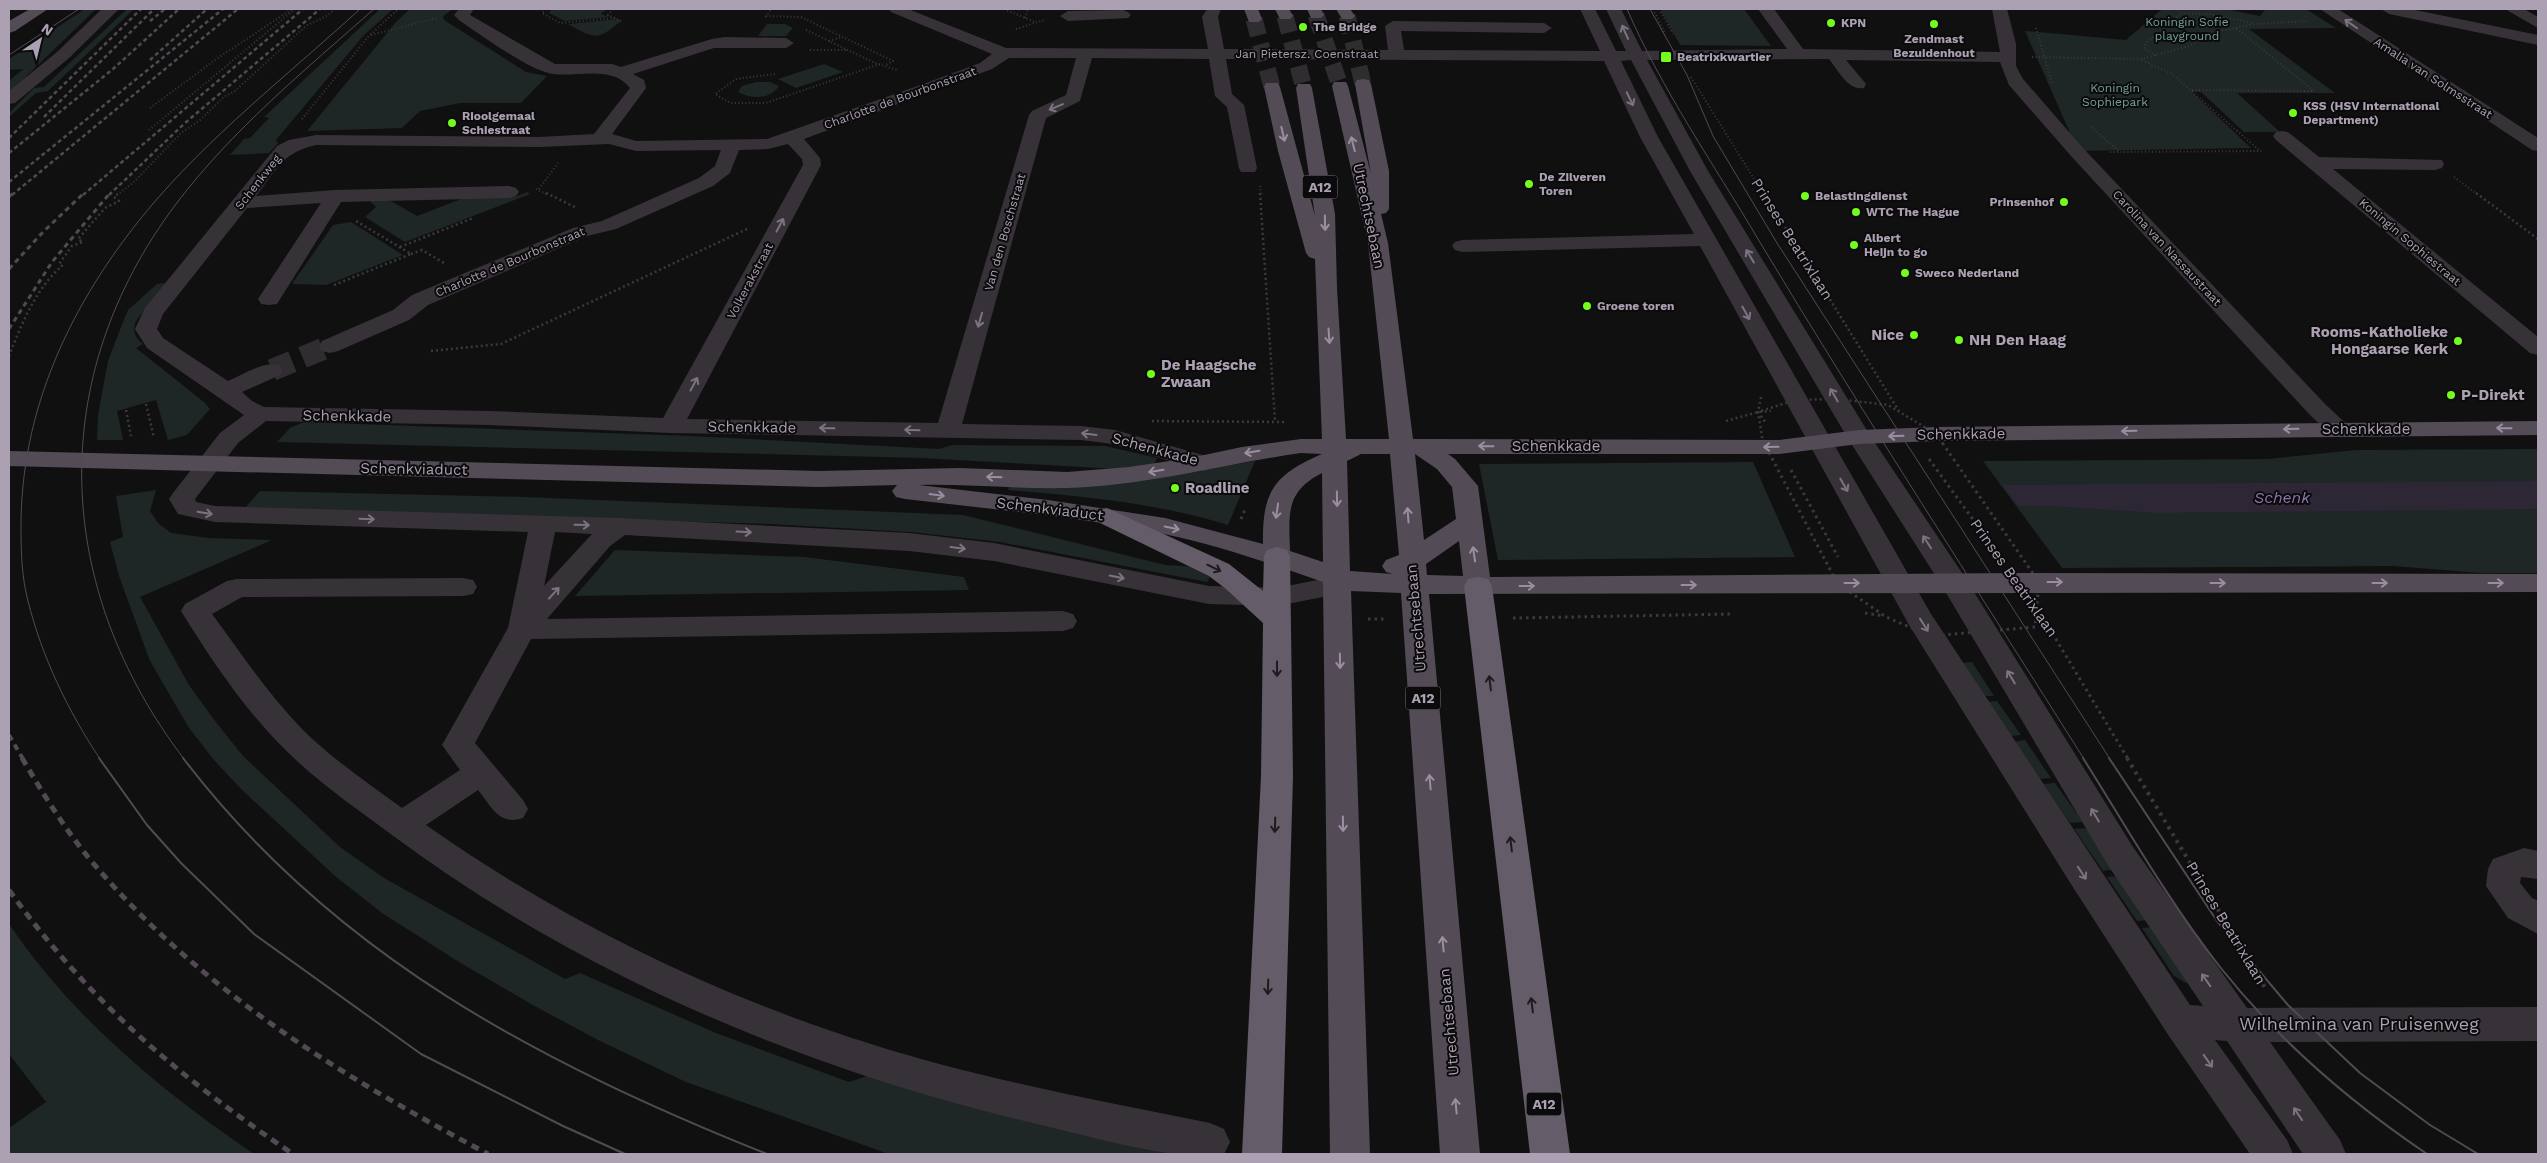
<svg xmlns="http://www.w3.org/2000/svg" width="2547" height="1163" font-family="'Work Sans',sans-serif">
<rect width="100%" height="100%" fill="#111011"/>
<!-- green -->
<path fill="#1e2626" d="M85,9H96L9,93V81L23,69L9,70V59Z
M127,9H134L48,91L36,93L9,117V113L34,88L44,87Z
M380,9H393L363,36L276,140L278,143L269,153L230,155L244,139L250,138L269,118L264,117Z
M410,9H453L443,16L444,20L526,72L547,76L521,103H460L420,111L402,128L307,131L396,22Z
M552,9H606L601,14L609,17L565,21L549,13Z
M1660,9H1744L1771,46L1680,45Z
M2162,9H2225L2260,16L2266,9H2306L2336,28L2249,29L2335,93H2237L2280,132H2244L2201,92H2192L2251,148L2078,151L2025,31L2126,40Z
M618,19L621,21C598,41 594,39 568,24Z
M767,24H785L793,28L786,36H758Z
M824,64L843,72L796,88L778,79Z
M756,82H770L779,86C770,100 751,99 738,92L742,86Z
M527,192L530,194L405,242L365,217L376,207L367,198L382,196L417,216L464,198L517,196Z
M351,222L403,255L326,285L292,284L333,225Z
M166,283L136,321C132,332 135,337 143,344L136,348L204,402L210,409L187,435L168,440L156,400L117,411L123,440H97L98,415L108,361L123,322L128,310L157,284Z
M304,422L691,436L939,449L952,445L1105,446L1157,458L1154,465L1118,469L922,458L277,442L290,428Z
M2538,449V573H2481L2393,566L2062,568L1983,461L2267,459L2356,450Z
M1255,461L1228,525C1157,503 1082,496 1008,490L1010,485L1136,481Z
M1753,462L1795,557L1498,560L1479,464Z
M156,490L150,511L158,523L171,533L209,538L272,540L140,597L189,685L212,717L243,756L340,847L384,878L565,979L580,973L716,1033L849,1082L867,1076L941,1098L1198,1154H889L686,1082L598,1040L531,1004L459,962L382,913L335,876L241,789L214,760L189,728L150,661L119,576L110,542L123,537L116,496Z
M260,491L525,497L963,515L1165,565L1199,567L1212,574L1207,582L1000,542L911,532L770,524L244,509Z
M615,550L804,557L964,577L969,590L575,596Z
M1972,662L1994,696H1982L1961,663Z
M1997,701L2021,735L2009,736L1985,702Z
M2025,740L2051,778L2038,779L2012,742Z
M2055,783L2083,822L2070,823L2043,784Z
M2087,828L2116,869L2103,871L2074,829Z
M2120,876L2150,920L2137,921L2107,877Z
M9,924C73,1018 160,1090 254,1154H9V1128L46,1102L9,1054Z
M2155,927L2189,980L2186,983L2174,976L2142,928Z"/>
<!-- water -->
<path fill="#2c2635" d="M2538,481V509L2157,513L2051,506H2018L2002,485Z"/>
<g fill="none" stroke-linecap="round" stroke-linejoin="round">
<!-- minor-tunnel -->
<path stroke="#302d31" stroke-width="22" stroke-dasharray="22 11" stroke-linecap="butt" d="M272,370L330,346"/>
<!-- major-tunnel -->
<path stroke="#302d31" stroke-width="17" stroke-dasharray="17 9" stroke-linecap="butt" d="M1316,15L1340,86
M1285,16L1304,88
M1347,16L1363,84
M1254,19L1272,87"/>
<!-- path-far3 -->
<path stroke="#3d383f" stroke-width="2" stroke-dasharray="1 2.5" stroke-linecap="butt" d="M546,9L542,13L560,23L615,18
M613,9L608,15L621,21
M1004,9L1035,22
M1653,9L1665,33
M1659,9L1673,34
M766,16L801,17L893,61L886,65
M766,17L771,9
M1025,18L1028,9
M2036,28L2052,84
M1016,29L1044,20
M806,30L875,63L897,70
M371,35L437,18
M829,41L842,37
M810,50H846
M2156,55L2144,49L2146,43L2181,13L2209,14L2252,23
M2032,57L2141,59L2189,46L2209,33L2255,24L2309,21
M2142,60L2172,74L2259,150
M775,74L736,79L715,94L730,103H766L880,64
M1691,77L1764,195
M2192,90L2314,91L2235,27
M150,108L215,60L292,9
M302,119L369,36L398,9
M2091,127L2119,151
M149,130L295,9
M2110,152L2262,151
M2454,177L2478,195
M1260,186L1261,195
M536,189L548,195
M539,189L558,163
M117,195L134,182L181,133L200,120L225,96L235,91L306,26C317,20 326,18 335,9"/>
<!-- path-far2 -->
<path stroke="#3d383f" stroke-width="2.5" stroke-dasharray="2 3" stroke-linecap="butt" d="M546,193L577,208
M1260,193L1275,421
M1764,193L1899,411
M2476,193L2538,239
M400,247L473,218
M411,254L422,250L444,263
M334,285L411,254L356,221
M431,351L501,344L747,229
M9,356C21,325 36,288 62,266L59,264L72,246L83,242L78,239L105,208L119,201L114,197L119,193
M1761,397L1758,412L1766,423
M146,404L154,438
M126,410L131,436
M1152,421L1285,422
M1726,421L1758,412L1771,411
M1763,443L1758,412L1795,400L1837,399L1888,405L1936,434L1942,443"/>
<!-- path-far1 -->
<path stroke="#3d383f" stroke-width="3" stroke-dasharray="2.5 4" stroke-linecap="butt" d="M1763,441L1837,583L1886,617L1931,636L2035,627L2039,582L1941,441
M1929,459L1999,555
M1791,470L1838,557
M1241,519L1246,507
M2039,611L2128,759
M1865,613L1884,616
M1513,618L1734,614
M1368,619H1387"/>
<!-- path -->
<path stroke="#3d383f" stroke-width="4" stroke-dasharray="3 5" stroke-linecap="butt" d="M2127,758L2267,991"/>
<!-- minor -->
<path fill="#373238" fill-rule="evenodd" d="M102,9H119L69,58L15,103L9,104V91L57,52Z
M459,9H474L470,15L555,64H612L621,67L712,39L725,37L786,38L794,43L786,48H714L633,74L644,80L646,88L612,134L636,141L767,139L926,83L980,63L992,54L891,12L889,9H908L1006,48L1208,49L1202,17L1207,9H1221L1218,17L1224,49L1388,50L1385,26L1393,21L1544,23L1552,28L1544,33L1401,31L1404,50L1600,51L1580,9H1595L1616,51H1626L1606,9H1621L1642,51L1787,49L1758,9H1774L1803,49L2000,52L1992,9H2007L2016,44V66L2023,79L2083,148L2326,405L2352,429L2349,434C2331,438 2322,426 2310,415L2071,156L2009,85L2000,62L1846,60L1866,84L1864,88C1848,91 1838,70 1829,59L1647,60L1708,171L1871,437L1964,576L2133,847L2247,1008L2538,1007V1041L2270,1042L2340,1140L2346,1154H2303L2227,1041L2215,1040L2287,1140L2293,1154H2250L2167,1033L2069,881L1909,625L1700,246L1462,252L1455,250L1452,246L1455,242L1462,240L1694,234L1640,137L1604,61L1226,59L1232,94L1244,105L1257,168L1255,172H1241L1239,168L1227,107L1215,96L1209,59L1092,58L1080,101L1046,118L962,424L1081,426L1115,430L1213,458L1216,463L1213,468L1204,471L1113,444L1081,440L671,433L490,425L266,421L238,443L195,499L196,502L215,506L619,518L909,533L994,543L1209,586L1277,588L1353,573L1363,575L1367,582L1363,589L1353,591L1277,606L1209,604L994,561L909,551L625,535L610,546L547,619L1063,611L1073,614L1077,621L1073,628L1063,631L531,639L475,743L523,800L528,809L523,818C499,826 492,807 478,790L426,825C561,920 714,995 871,1044C981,1079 1096,1100 1210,1123L1224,1129L1230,1142L1224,1154C1209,1154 1191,1156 1176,1154C1128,1148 1080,1134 1033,1123C804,1069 582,976 392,835C360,811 326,788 296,760C251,719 213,663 181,611L185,604L227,581L237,579L463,578L473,580L477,587L473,594L463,596L242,597L212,614C241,653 268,694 302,729C332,759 368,783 402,808L460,770L442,745L508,628L528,532L215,522L178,514L169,499L173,493L220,433L244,415L147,348L135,329L145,308L277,146L289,140L316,135L539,137L594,134L630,88C613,65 578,77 553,74C530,71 481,35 460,21L454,15ZM1009,58H1076L1066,95L1032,111L1029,115L938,423L687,419L821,165L820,158L804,139L992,69ZM1631,60L1690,171L1847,437L1942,586L2109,867L2203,1006L2190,1005L1931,614L1658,137L1621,61ZM609,144L636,151L721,150L715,166L699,178L602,221L573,228L412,295L393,310L322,341L319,346L322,351L330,353L338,351L409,320L428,305L587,236L616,229L713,186L730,173L739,150L768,149L788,144L802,159L803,165L663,418L490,411L264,407L252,401L242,392L280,375L283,370L280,365C263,361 244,374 228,381L163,338L157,329L163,314L247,208L321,203L258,299L261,304L269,305L277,304L341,202L509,198L516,196L519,192L516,188L509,186L335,190L256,196C276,171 282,152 316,145L539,147ZM555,532L592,534L544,586Z
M2320,9H2338L2538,138V151L2532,150Z
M2381,9H2410L2538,35V45L2389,14Z
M2505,9H2524L2538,17V28Z
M1123,10L1128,12L1131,15L1128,18L1068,21L1060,16L1068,11Z
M2282,131L2288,132L2319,157L2442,160L2444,164L2442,168L2435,170L2333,169L2538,337V355L2530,353L2276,140L2273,136L2276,132Z
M2524,848L2538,851V879L2521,877L2520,883L2532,898L2538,901V934L2508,918L2486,886L2488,869L2493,859Z"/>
<!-- major -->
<path fill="#534c56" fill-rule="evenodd" d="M30,9H48L15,31L9,33V21Z
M1244,9H1258L1262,19L1259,22H1249Z
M1275,9H1289L1293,16L1290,19H1280Z
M1307,9H1321L1324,15L1321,18H1311Z
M1336,9H1350L1355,16L1352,19H1342Z
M1363,79L1369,80L1371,84L1389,171V209L1386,213L1381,214L1388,243L1413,439L1779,440L1859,430L1936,427L2538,421V435L1936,441L1859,444L1779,454H1448L1455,459L1478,486L1490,577L2019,573L2538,574V592L1429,594L1480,1154H1440L1401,593L1351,591L1370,1154H1330L1323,582C1271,564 1218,545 1164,534C1079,517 991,509 905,499L896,497L892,491L897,485L819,487L9,466V451L819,471L960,468L1067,472L1129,467L1190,458L1242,447L1301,439H1322L1315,259L1309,257L1306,253L1278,151L1264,87L1266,83H1278L1280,87L1315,216L1296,88L1298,84H1310L1312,88L1335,214L1337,288L1346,439H1389L1368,243L1332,86L1334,82H1346L1348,86L1371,174L1355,84L1357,80ZM1301,453L1322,454C1274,475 1262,491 1263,544L1165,518L1048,500L919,485C968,484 1018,489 1067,488C1146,486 1223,464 1301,453ZM1361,454H1390L1399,555L1386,560L1382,566L1386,572L1393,574L1350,571L1347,461ZM1415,454L1437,469L1452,487L1456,519L1424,540ZM1322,473L1323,562L1290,551C1289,514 1285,492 1322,473ZM1459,541L1463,576L1427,575L1426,564Z"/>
<!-- highway -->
<path fill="#645c68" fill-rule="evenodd" d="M1107,508L1229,564L1263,591L1264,556L1267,550L1277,547L1287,550L1290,556L1293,776L1282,1154H1242L1261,776L1263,623L1226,589L1209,576L1098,522L1094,516L1098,510Z
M1478,577L1488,579L1492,586L1570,1154H1530L1464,586L1468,579Z"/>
<!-- tram-far1 -->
<path stroke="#514a53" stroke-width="1" d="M1627,9C1662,90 1713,163 1758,239C1863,414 1975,586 2084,759
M1650,9L1687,75L1713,136L1777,243L2110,759
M9,55L79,9
M100,759C68,711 42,657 28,601C22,578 21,554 21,530C20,410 71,303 146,212C208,137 288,75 360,9
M184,759C53,587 45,378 176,204C232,130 305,70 374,9"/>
<!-- tram -->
<path stroke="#514a53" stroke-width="2" d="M99,758L147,825L181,863L254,934L421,1054L563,1126L625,1154
M183,758C334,956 540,1063 767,1154
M2083,758C2127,828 2169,902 2220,967C2278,1040 2350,1102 2427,1154
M2109,758L2217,921L2288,1005L2360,1073L2430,1125L2478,1154"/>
<!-- rail-far3 -->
<path stroke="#514a53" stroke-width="2.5" stroke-dasharray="4 3" stroke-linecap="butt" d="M150,21L165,9
M150,60L207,9
M44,117L154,9
M9,138L141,9
M9,153L113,69L179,9
M9,182L223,9
M12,195L238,9
M83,195L303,9
M109,195L185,123L320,9"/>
<!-- rail-far2 -->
<path stroke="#514a53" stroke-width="3" stroke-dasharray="5 4" stroke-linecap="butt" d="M9,197L13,193
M9,269L43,232L84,193
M9,329L52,262L110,193"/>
<!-- rail-far1 -->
<path stroke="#514a53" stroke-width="4" stroke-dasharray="6 5" stroke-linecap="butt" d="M9,735L23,759"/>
<!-- rail -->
<path stroke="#514a53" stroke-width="5" stroke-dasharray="8 6" stroke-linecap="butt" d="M22,758C45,797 69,836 99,870C206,994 345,1078 488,1154
M9,890C90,1003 178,1076 293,1154"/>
</g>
<!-- one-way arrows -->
<defs><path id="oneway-shaft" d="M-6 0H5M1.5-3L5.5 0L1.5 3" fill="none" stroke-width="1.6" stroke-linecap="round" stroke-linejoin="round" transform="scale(1.25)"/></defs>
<g stroke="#7d7482">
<use href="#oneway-shaft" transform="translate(2351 24) rotate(-145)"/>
<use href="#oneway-shaft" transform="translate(1625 32) rotate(-114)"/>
<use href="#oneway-shaft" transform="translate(1630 99) rotate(64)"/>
<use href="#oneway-shaft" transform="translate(1056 107) rotate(157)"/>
<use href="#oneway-shaft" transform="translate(780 225) rotate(-62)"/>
<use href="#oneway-shaft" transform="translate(1750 256) rotate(-121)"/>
<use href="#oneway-shaft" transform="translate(1746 313) rotate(61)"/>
<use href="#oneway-shaft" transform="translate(980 320) rotate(106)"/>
<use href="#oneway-shaft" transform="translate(694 384) rotate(-62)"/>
<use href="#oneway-shaft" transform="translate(1834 395) rotate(-120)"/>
<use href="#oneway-shaft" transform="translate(827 428) rotate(-179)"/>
<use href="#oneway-shaft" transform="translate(912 430) rotate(-178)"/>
<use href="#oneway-shaft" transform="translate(1089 434) rotate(-173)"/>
<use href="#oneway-shaft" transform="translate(1844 485) rotate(60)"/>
<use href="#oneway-shaft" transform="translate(205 513) rotate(10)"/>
<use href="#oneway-shaft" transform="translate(367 519) rotate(2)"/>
<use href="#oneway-shaft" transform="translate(582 525) rotate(1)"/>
<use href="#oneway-shaft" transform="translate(744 532) rotate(3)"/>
<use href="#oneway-shaft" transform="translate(1927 542) rotate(-123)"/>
<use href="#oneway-shaft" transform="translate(958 548) rotate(7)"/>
<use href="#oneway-shaft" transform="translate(1117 577) rotate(11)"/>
<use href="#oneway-shaft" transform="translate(554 593) rotate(-48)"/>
<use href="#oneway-shaft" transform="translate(1924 625) rotate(58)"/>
<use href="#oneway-shaft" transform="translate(2011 677) rotate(-121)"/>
<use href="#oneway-shaft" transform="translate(2095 815) rotate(-121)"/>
<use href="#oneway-shaft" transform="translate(2082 873) rotate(57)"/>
<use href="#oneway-shaft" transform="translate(2206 980) rotate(-125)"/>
<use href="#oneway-shaft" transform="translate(2208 1061) rotate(55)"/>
<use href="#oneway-shaft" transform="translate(2298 1114) rotate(-124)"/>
</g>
<g stroke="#9a8fa0">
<use href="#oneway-shaft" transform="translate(1283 134) rotate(77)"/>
<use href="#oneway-shaft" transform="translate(1353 144) rotate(-104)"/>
<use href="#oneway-shaft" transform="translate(1325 223) rotate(89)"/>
<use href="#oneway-shaft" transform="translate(1329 336) rotate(86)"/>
<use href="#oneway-shaft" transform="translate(2504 428) rotate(-179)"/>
<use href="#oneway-shaft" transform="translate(2291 429) rotate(179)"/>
<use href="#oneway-shaft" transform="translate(2129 431) rotate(179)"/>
<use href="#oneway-shaft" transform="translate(1896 436) rotate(178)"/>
<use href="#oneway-shaft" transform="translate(1486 446) rotate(-179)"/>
<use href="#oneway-shaft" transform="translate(1771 447) rotate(179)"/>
<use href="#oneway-shaft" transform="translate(1252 452) rotate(171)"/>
<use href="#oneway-shaft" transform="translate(1156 471) rotate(171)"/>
<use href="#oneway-shaft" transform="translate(994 477) rotate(-178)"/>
<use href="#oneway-shaft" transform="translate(937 495) rotate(8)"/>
<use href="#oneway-shaft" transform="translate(1337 499) rotate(89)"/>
<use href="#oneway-shaft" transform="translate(1277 511) rotate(98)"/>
<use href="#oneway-shaft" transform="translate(1408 515) rotate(-94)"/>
<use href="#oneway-shaft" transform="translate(1172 528) rotate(12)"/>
<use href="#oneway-shaft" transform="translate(1474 554) rotate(-98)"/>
<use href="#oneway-shaft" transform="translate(2055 582)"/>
<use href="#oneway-shaft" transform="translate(1852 583)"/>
<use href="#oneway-shaft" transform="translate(2218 583)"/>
<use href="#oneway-shaft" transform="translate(2380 583)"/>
<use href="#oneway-shaft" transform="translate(2496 583)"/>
<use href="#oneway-shaft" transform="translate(1689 585)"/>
<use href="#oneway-shaft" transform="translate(1527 586)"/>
<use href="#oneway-shaft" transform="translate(1340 661) rotate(89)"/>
<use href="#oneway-shaft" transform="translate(1430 782) rotate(-95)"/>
<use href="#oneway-shaft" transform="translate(1343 824) rotate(89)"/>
<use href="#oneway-shaft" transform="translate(1443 944) rotate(-95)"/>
<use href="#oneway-shaft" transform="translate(1456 1106) rotate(-95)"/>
</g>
<g stroke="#1e1b1e">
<use href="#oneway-shaft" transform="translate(1214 568) rotate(26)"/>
<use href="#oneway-shaft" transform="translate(1277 669) rotate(90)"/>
<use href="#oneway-shaft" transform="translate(1490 683) rotate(-97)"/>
<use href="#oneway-shaft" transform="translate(1275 825) rotate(92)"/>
<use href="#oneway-shaft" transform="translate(1511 844) rotate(-97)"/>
<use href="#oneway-shaft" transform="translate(1268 987) rotate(92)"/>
<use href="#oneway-shaft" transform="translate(1532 1005) rotate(-97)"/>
</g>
<!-- markers -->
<g fill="#73fc1d" stroke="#0c0b0c" stroke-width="2">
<circle cx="1831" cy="23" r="5"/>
<circle cx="1934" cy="24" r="5"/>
<circle cx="1303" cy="27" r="5"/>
<rect x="1660" y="51" width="12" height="12" rx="2.5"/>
<circle cx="2293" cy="113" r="5"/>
<circle cx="452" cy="123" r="5"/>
<circle cx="1529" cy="184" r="5"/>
<circle cx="1805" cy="196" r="5"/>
<circle cx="2064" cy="202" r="5"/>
<circle cx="1856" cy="212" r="5"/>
<circle cx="1854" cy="245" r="5"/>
<circle cx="1905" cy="273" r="5"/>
<circle cx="1587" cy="306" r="5"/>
<circle cx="1914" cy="335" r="5"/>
<circle cx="1959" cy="340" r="5"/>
<circle cx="2458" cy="341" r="5"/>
<circle cx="1151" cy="374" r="5"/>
<circle cx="2451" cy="395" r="5"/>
<circle cx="1175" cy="488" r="5"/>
</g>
<g text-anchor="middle" stroke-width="4" stroke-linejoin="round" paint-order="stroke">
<!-- far-park labels -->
<g font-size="12" fill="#759f9f" stroke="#0c0b0c">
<text x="2187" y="26">Koningin Sofie<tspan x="2187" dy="14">playground</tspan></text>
<text x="2115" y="92">Koningin<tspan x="2115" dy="14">Sophiepark</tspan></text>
</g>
<!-- far-poi labels -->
<g font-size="12" font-weight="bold" fill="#aca0b3" stroke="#0c0b0c" text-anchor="start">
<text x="1841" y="27">KPN</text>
<text x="1313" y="31">The Bridge</text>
<text x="1934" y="43" text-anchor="middle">Zendmast<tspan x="1934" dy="14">Bezuidenhout</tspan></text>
<text x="1677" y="61">Beatrixkwartier</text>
<text x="2303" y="110">KSS (HSV International<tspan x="2303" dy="14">Department)</tspan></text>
<text x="462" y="120">Rioolgemaal<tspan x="462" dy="14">Schiestraat</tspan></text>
<text x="1539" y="181">De Zilveren<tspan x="1539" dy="14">Toren</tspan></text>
<text x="1815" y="200">Belastingdienst</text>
<text x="2054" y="206" text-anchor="end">Prinsenhof</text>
<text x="1866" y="216">WTC The Hague</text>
<text x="1864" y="242">Albert<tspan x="1864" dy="14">Heijn to go</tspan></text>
<text x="1915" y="277">Sweco Nederland</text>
<text x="1597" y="310">Groene toren</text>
</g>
<!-- far-street labels -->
<g font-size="12" fill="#aca0b3" stroke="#0c0b0c">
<text x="1307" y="58">Jan Pietersz. Coenstraat</text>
<text transform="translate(2433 78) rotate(33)" y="4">Amalia van Solmsstraat</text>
<text transform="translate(900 98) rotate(-20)" y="4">Charlotte de Bourbonstraat</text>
<text transform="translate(258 182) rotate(-52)" y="4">Schenkweg</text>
<text transform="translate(1005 232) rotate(-74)" y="4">Van den Boschstraat</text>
<text transform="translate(2410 242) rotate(40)" y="4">Koningin Sophiestraat</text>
<text transform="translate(2167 248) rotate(47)" y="4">Carolina van Nassaustraat</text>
<text transform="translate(510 262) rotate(-23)" y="4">Charlotte de Bourbonstraat</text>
<text transform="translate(750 281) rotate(-62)" y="4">Volkerakstraat</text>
</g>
<!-- shield labels -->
<g fill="#0c0b0c" stroke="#7c7381" stroke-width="1">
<rect x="1302.5" y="175.5" width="35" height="23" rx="4"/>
<rect x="1405.5" y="686.5" width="35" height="23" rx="4"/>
<rect x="1526.5" y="1092.5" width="35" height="23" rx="4"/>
</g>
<g font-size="14" font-weight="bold" fill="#aca0b3">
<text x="1320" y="192">A12</text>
<text x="1423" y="703">A12</text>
<text x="1544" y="1109">A12</text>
</g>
<!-- street labels -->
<g font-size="15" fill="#aca0b3" stroke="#0c0b0c">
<text transform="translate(1369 216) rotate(78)" y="5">Utrechtsebaan</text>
<text transform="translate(1792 239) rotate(58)" y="5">Prinses Beatrixlaan</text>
<text transform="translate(347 416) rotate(1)" y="5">Schenkkade</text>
<text transform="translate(752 427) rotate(1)" y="5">Schenkkade</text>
<text x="2366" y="434">Schenkkade</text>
<text transform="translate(1961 434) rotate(-1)" y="5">Schenkkade</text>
<text x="1556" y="451">Schenkkade</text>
<text transform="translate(1155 449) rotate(15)" y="5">Schenkkade</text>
<text transform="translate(414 469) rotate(1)" y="5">Schenkviaduct</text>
<text transform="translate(1050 509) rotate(7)" y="5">Schenkviaduct</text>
<text transform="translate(2014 578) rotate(55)" y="5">Prinses Beatrixlaan</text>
<text transform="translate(1416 618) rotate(-95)" y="5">Utrechtsebaan</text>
<text transform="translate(2226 923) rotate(59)" y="5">Prinses Beatrixlaan</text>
<text transform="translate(1449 1022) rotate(-95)" y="5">Utrechtsebaan</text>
</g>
<!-- poi labels -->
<g font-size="15" font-weight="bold" fill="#aca0b3" stroke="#0c0b0c" text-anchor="start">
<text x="2448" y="337" text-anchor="end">Rooms-Katholieke<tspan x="2448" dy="17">Hongaarse Kerk</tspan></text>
<text x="1904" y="340" text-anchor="end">Nice</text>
<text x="1969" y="345">NH Den Haag</text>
<text x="1161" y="370">De Haagsche<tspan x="1161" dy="17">Zwaan</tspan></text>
<text x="2461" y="400">P-Direkt</text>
<text x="1185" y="493">Roadline</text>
</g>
<!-- water labels -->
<g font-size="16" font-style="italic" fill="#8e74b1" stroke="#0c0b0c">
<text x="2282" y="503">Schenk</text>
</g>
<!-- near-street labels -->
<g font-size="18" fill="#aca0b3" stroke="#0c0b0c">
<text x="2359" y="1030">Wilhelmina van Pruisenweg</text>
</g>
</g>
<!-- border -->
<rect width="2547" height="1163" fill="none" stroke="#aca0b3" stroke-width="20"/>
<!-- north arrow -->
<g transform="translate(40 40) rotate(35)" stroke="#0c0b0c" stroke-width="4" paint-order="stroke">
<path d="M0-4L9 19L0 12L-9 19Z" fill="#aca0b3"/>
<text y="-8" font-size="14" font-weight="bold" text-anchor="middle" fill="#aca0b3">N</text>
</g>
</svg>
